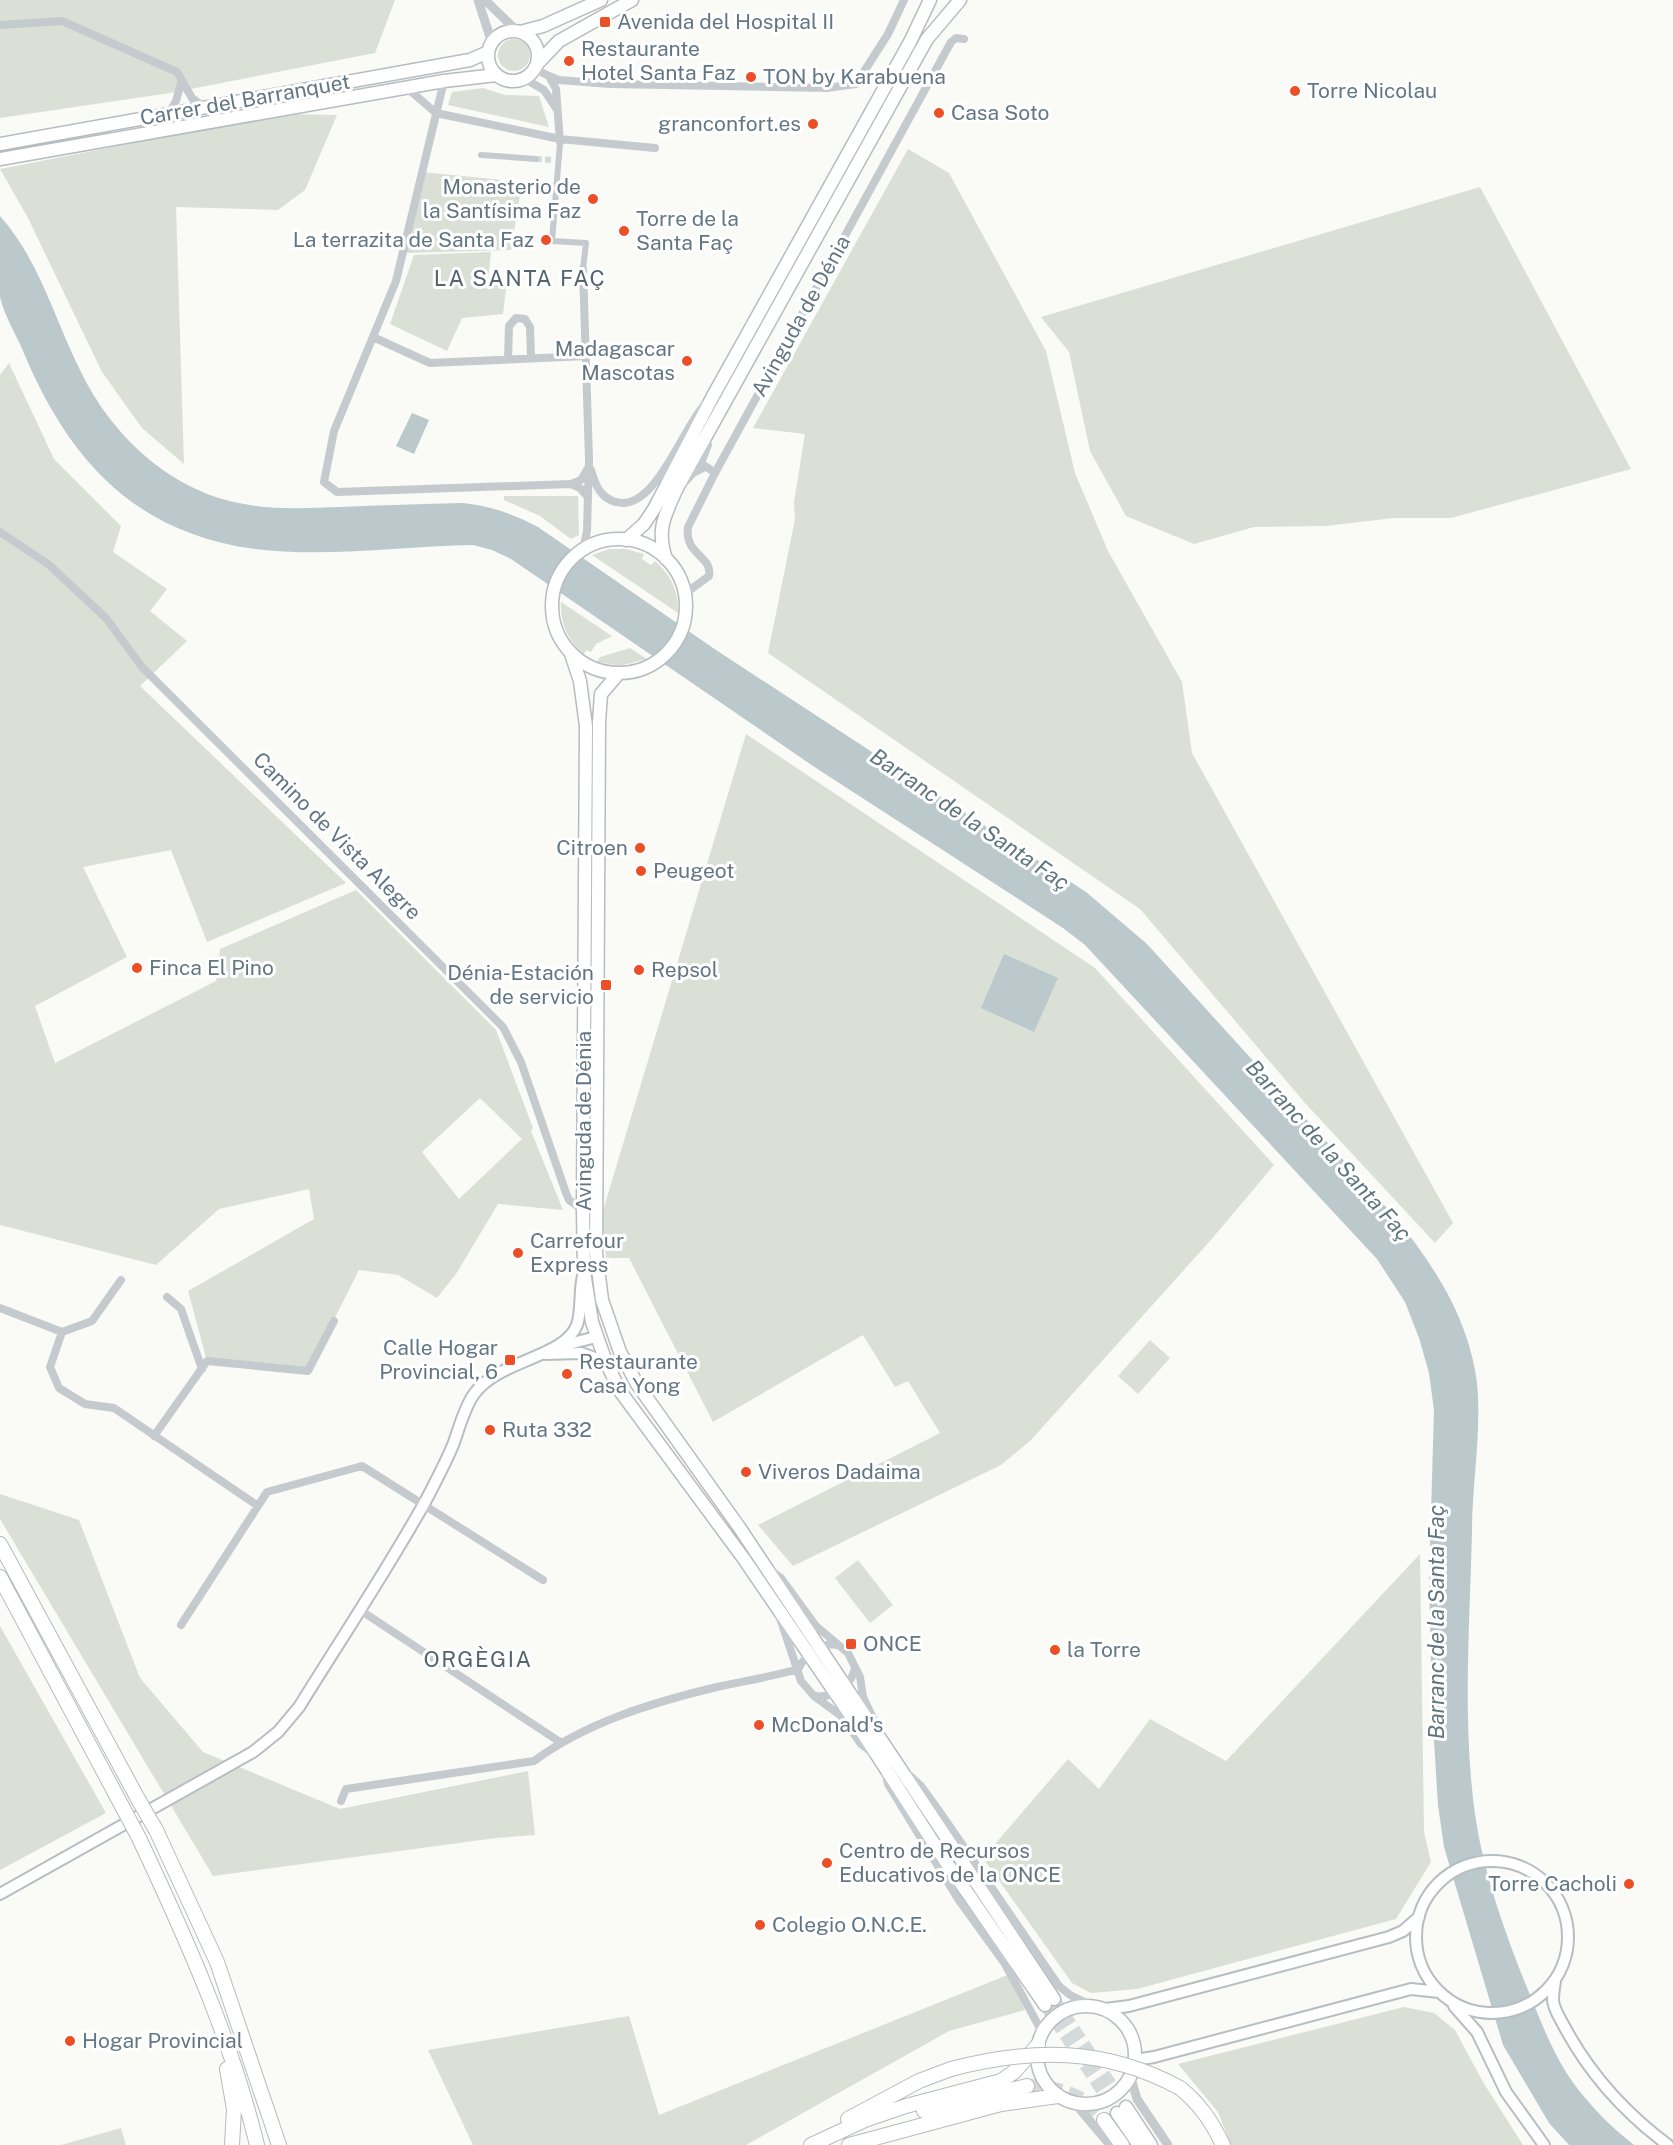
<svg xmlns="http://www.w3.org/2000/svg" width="1673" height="2145" font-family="'Public Sans',sans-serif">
<rect width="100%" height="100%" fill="#fafaf7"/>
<!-- green -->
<path fill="#dae0d6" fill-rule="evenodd" d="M0,0H395L375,53L170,93L0,118Z
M498 55a16 16 0 1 1 32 0a16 16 0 1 1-32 0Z
M483,88L505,95L539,96L549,127L448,105L452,92Z
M283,114L337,115L305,190L278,210L176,207L184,464L142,428L102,372L28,218L0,169Z
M908,149L949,173L1046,351L1075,473L1108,551L1182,682L1192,753L1453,1223L1435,1243L1305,1103L1140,909L768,653L795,519L794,502L805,434L753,428Z
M422,172L522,182L511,250L404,253Z
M1480,187L1631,469L1451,518H1394L1325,526L1254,527L1194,544L1126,516L1090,451L1069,352L1041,317Z
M491,252L488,280L507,281L503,314L462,318L447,351L390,324L414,255Z
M9,363L54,459L121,526L113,552L167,589L150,611L187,641L140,686L346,883L207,942L171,850L83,867L127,957L35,1006L55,1063L216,981L220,949L356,890L496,1030L533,1128L531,1131L563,1210L498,1204L456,1274L437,1298L398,1275L359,1270L308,1371L207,1361L188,1291L314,1219L309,1189L219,1209L156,1265L0,1225V375ZM480,1098L522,1139L459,1199L422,1152Z
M504,496H578L579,535L571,539L540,516L504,500Z
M609,549H626L644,554L642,559L651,565L655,561C671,575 679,592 678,613L592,555Z
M561,602L612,636L596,644L591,652L586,650L584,654C567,640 560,623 561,602Z
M630,648L647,659L620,666L597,662L600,657Z
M746,734L1095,968L1274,1165L1210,1241L1031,1440L1001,1465L793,1566L758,1525L940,1433L908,1381L895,1387L863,1335L713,1422L629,1258H606L602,1214Z
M1150,1340L1170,1358L1138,1394L1118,1376Z
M0,1494L79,1520L140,1678L203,1752L340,1809L528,1771L535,1835L496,1838L213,1876L0,1519Z
M1420,1554L1424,1832L1431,1862L1396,1919L1137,1989L1091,1993L1072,1983L983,1858L1068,1759L1099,1789L1150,1719L1226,1761Z
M858,1560L893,1605L870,1623L835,1578Z
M0,1626L106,1813L0,1870Z
M1010,1974L1025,2010L949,2031L746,2145H473L428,2050L629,2016L659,2115Z
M1404,2007L1434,2013L1455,2030L1483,2082L1523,2145H1231L1218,2112L1178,2064Z
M121,2128L126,2145H61Z"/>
<!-- water -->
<path fill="#bbc9cc" d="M0,216C41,262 55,322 83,376C115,439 173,492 244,504C275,510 309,508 340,507C381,505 422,504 463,503C491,506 513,514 538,527L716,650L1086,892L1147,944L1395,1217C1432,1263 1464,1311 1475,1370C1484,1416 1472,1482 1472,1530C1470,1623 1462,1721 1475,1814C1484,1877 1508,1941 1532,2000C1543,2027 1555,2057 1572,2081C1589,2105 1611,2127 1634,2145H1569L1549,2123L1503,2045L1444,1847L1438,1805L1432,1709L1429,1582L1434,1410L1429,1373L1419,1338L1405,1302L1377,1259L1085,945L1063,928L816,768L511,559L492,550L473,545C401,546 327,558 255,549C134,533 68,459 23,351C16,334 4,315 0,297C0,277 0,238 0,216Z
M412,413L429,420L414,454L396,446Z
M1004,954L1058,978L1034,1032L981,1008Z"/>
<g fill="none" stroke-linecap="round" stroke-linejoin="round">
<!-- pedestrian-tunnel -->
<path stroke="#d4d9da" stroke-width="6" stroke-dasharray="6 3" stroke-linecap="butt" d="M536,159L552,160"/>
<!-- primary-tunnel -->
<path stroke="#d4d9da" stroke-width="12" stroke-dasharray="12 6" stroke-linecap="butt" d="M1054,1999L1126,2107
M1045,2005L1117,2113"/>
<!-- motorway-tunnel -->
<path stroke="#d4d9da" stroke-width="14" stroke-dasharray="14 7" stroke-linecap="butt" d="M1027,2086C1058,2087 1085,2094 1104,2120"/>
<!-- secondary casing -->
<g stroke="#b7bec2" stroke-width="14">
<path id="secondary" d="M561,1346L596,1337
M545,1354L581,1353L606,1362
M1416 1937a76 76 0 1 1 152 0a76 76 0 1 1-152 0Z
M0,1894L253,1752L278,1732L299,1707C341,1639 386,1572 425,1502C435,1483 445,1464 453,1445C459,1429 464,1408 474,1394C498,1360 564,1358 577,1325C582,1311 579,1292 583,1276
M1555,1981C1554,1987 1553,1994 1553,2000C1553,2008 1560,2018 1564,2026C1589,2073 1625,2113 1668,2145
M1454,2006L1477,2032L1506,2092L1544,2145
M1105,2009L1129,2006L1389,1937L1403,1931L1419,1917
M1135,2060L1154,2057L1411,1989L1439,1992"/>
</g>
<!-- primary casing -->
<g stroke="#b6bcc0" stroke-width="15">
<path id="primary" d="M488 56a25 25 0 1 1 50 0a25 25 0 1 1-50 0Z
M520,32L543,26L601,0
M538,63L559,41L632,0
M0,144L470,60L488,52
M0,159L444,81L496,75
M552 606a67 67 0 1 1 134 0a67 67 0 1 1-134 0Z
M626,540L644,524L654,509L713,396L910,42L930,0
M666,559C656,529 665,515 677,488L927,39L960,0
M571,654L580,681L586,726L583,1210L584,1272L592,1322L606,1362L620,1391L744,1559L862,1732L946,1862L1045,2005
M619,673L601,694L599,722L596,1253L602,1300L620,1352L637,1384L739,1527L1054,1999
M1037 2055a49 49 0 1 1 98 0a49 49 0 1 1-98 0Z
M1126,2107L1151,2145
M1117,2113L1139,2145"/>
</g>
<!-- motorway casing -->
<g stroke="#b6bbbe" stroke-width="16">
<path id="motorway" d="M0,1544L138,1799
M0,1577L123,1808
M156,1830L217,1962L279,2145
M139,1838C186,1938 231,2038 257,2145
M227,2069L234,2109L232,2145
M1180,2088C1200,2104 1212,2122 1223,2145
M924,2111L1027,2086
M848,2119L919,2081L951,2069
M1104,2120L1122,2145
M811,2145L865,2120L906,2106L1001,2081L1014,2072L1038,2045
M849,2145L1001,2104L1058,2096"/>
</g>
<!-- pedestrian -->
<path stroke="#c5cace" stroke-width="6" d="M560,143L552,241L586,243L583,269
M481,155L536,159"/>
<!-- minor -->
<path stroke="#c5cace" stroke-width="8" d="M0,25L62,21L177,72L192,98L205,108
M535,69L549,76L556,89L560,142
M549,76L559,80L610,84L827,88L856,84L888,34L904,0
M525,79L544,90L556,108
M444,81L396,281L334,431L324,482L337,492L571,484L580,488L588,497
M407,88L436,113L560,139L655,148
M168,114L176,101L181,83
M583,269L589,459L587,531L583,550
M373,337L430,363L587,356
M508,359L509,326L516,318L525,319L530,327L531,358
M708,445L701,463L715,473
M591,470C595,484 600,498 616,502C655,513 683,426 706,403
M685,482L693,473L705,467
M571,484L581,480L588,468
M0,532L48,564L106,618L142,667L503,1027L521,1062L566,1193L569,1200L583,1210
M684,590H690L709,576C713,556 684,555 688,527L715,473L951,42L956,38L964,39
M167,1297L181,1309L202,1369
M0,1308L62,1332L92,1321L121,1280
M62,1332L50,1367L59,1388L85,1404L114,1408L258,1506
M154,1436L207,1361L308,1371L334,1321
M770,1570L781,1578L816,1626L848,1653L860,1677L863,1697L879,1731
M360,1610L560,1742
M779,1615L801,1681L814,1696L840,1715L861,1744L871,1752
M181,1625L267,1492L362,1466L543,1580
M798,1669C806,1654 823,1640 840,1646
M815,1696C830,1699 853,1684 855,1668
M886,1775L888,1784L958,1899L1005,1964L1042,2032
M909,1775L921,1786L942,1815L1059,1986L1070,1995L1095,2007
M341,1801L346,1789L534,1761C587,1722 654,1702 717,1687C744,1681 771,1677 798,1669"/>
<!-- tertiary -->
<path stroke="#c5cace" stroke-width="9" d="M478,0L492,43
M485,0L517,31
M1130,2075L1137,2099L1168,2145
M1074,2102L1110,2145"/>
<!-- secondary -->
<use href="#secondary" stroke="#fff" stroke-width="10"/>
<!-- primary -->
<use href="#primary" stroke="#fff" stroke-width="12"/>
<!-- motorway -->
<use href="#motorway" stroke="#fff" stroke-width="14"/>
<!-- motorway-bridge casing -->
<g stroke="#b6bbbe" stroke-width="16" stroke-linecap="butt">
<path id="motorway-bridge" d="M138,1799L156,1830
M123,1808L139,1838
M951,2069C1032,2048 1105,2047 1180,2088"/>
</g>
<!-- motorway-bridge -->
<use href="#motorway-bridge" stroke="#fff" stroke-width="14"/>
</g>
<!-- markers -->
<g fill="#ec4e25" stroke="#fff" stroke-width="2">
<rect x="599" y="16" width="12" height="12" rx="3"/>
<circle cx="569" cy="61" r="6"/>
<circle cx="751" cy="77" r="6"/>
<circle cx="1295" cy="91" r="6"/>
<circle cx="939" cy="113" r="6"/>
<circle cx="813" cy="124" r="6"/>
<circle cx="593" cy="199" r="6"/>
<circle cx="624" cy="231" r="6"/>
<circle cx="546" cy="240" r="6"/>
<circle cx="687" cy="361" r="6"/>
<circle cx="640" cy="848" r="6"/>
<circle cx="641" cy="871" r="6"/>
<circle cx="137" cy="968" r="6"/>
<circle cx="639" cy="970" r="6"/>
<rect x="600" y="979" width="12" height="12" rx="3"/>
<circle cx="518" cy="1253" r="6"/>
<rect x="504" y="1354" width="12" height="12" rx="3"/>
<circle cx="567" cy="1374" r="6"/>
<circle cx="490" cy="1430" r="6"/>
<circle cx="746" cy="1472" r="6"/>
<rect x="845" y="1638" width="12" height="12" rx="3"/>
<circle cx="1055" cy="1650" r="6"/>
<circle cx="759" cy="1725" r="6"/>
<circle cx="827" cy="1863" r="6"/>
<circle cx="1629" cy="1884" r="6"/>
<circle cx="760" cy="1925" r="6"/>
<circle cx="70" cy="2041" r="6"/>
</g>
<g text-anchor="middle" stroke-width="6" stroke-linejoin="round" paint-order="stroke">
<!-- poi labels -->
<g font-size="21" fill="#637684" stroke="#fff" text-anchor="start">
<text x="617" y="29">Avenida del Hospital II</text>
<text x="581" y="56">Restaurante<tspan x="581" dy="24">Hotel Santa Faz</tspan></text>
<text x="763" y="84">TON by Karabuena</text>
<text x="1307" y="98">Torre Nicolau</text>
<text x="951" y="120">Casa Soto</text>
<text x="801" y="131" text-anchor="end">granconfort.es</text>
<text x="581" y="194" text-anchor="end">Monasterio de<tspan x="581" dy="24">la Santísima Faz</tspan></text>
<text x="636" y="226">Torre de la<tspan x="636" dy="24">Santa Faç</tspan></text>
<text x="534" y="247" text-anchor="end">La terrazita de Santa Faz</text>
<text x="675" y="356" text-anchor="end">Madagascar<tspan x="675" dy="24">Mascotas</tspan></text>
<text x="628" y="855" text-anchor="end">Citroen</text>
<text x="653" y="878">Peugeot</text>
<text x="149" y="975">Finca El Pino</text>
<text x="651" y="977">Repsol</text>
<text x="594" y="980" text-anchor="end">Dénia-Estación<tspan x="594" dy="24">de servicio</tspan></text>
<text x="530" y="1248">Carrefour<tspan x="530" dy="24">Express</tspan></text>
<text x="498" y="1355" text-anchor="end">Calle Hogar<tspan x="498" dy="24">Provincial, 6</tspan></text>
<text x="579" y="1369">Restaurante<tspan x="579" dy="24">Casa Yong</tspan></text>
<text x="502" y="1437">Ruta 332</text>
<text x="758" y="1479">Viveros Dadaima</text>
<text x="863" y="1651">ONCE</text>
<text x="1067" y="1657">la Torre</text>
<text x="771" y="1732">McDonald's</text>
<text x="839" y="1858">Centro de Recursos<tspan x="839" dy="24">Educativos de la ONCE</tspan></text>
<text x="1617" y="1891" text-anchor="end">Torre Cacholi</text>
<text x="772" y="1932">Colegio O.N.C.E.</text>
<text x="82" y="2048">Hogar Provincial</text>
</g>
<!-- street labels -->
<g font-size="21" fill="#637684" stroke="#fff">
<text transform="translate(245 100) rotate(-10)" y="7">Carrer del Barranquet</text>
<text transform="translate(801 316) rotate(-61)" y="7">Avinguda de Dénia</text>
<text transform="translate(337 836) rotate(45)" y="7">Camino de Vista Alegre</text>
<text transform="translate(584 1121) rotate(-90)" y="7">Avinguda de Dénia</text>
</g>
<!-- neighbourhood labels -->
<g font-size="22" letter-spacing="1.5" fill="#56646f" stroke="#fff">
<text x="520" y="286">LA SANTA FAÇ</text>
<text x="478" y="1667">ORGÈGIA</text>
</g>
<!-- water labels -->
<g font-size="22" font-style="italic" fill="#5e767d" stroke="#fff">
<text transform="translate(970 819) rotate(34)" y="8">Barranc de la Santa Faç</text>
<text transform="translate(1329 1150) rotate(48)" y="8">Barranc de la Santa Faç</text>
<text transform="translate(1436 1622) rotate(-90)" y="8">Barranc de la Santa Faç</text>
</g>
</g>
</svg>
